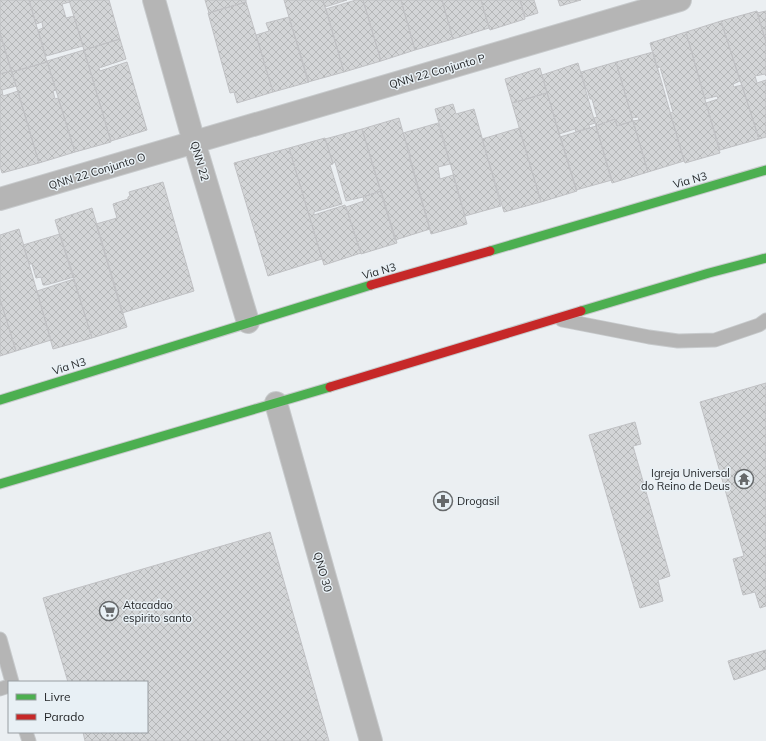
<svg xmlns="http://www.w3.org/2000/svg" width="766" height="741" font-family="Mulish,sans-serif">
<defs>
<pattern id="building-cross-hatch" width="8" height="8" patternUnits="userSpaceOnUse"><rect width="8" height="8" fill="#d3d5d7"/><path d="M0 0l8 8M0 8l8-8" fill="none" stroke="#b5b7b8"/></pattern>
</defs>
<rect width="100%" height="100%" fill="#ebeff2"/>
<!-- building -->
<path fill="url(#building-cross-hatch)" stroke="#c0c1c4" d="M0,0H29L47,62L12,72L0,33Z
M29,0H69L70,2L62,4L66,18L74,16L83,46L46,56L38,30L43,28L42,22L36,24Z
M69,0H109L120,39L84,50Z
M205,0H246V2L209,13Z
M284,0H323L344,72L308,82Z
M323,0H347L325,7Z
M356,0H363L381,61L344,72L326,9Z
M363,0H401L415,50L381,61Z
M401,0H442L453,39L415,50Z
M442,0H481L489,28L453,39Z
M481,0H520L525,19L490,30Z
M520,0H534L538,13L525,17Z
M558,0H581L560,6Z
M246,2L273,92L237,103L234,92L230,93L208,13Z
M757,11L766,42V76L765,74L755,76L757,83L766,80V137L759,139L721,21Z
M766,11V42L757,13Z
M289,17L309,82L273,92L256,35L269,31L266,23Z
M721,21L740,81L733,84L734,87L742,85L759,139L720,150L706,103L718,99L717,96L705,99L686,32Z
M686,32L720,153L685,163L670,113L673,112L660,67L657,68L650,43Z
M0,33L11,71L0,74Z
M120,39L126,59L99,68L100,71L127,62L147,130L111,141L84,50Z
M84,50L111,142L75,152L47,61Z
M653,52L684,161L648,172L633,121L639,120L638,117L632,118L616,62Z
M47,62L56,90L53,91L55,99L58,98L75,152L39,163L12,72Z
M616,62L633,121L617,126L615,119L596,126L594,118L597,117L592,99H590L587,89H586L581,72Z
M578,63L595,123L589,125L590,128L578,131L576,132L575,129L559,134L542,75Z
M540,68L547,93L512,103L505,79Z
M11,71L16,86L2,90L3,96L18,91L39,163L2,173L0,166V74Z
M547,93L577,191L541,202L512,103Z
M453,104L456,114L474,109L501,206L465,216L435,109Z
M399,118L430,229L395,240L362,129Z
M615,119L617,126L633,121L648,172L612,183L596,126Z
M438,123L450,164L438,167L440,179L453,175L467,224L431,234L409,157H411L403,133Z
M596,126L612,180L576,190L560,137Z
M519,128L541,202L504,212L482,139Z
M362,129L381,191L363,197L346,201L335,162L333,163L325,139Z
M325,138L333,164L330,165L342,204L314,212V215L345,205L361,253L324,265L289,148Z
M289,148L322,259L268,276L234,163Z
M163,182L194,291L122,313L96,224L117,218L113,204L128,199V197L130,196L129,192Z
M381,191L397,243L361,254L346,207L364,201L363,197Z
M92,208L127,327L92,338L55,220Z
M19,229L51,340L16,351L0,299V235Z
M60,234L74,277L46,285H43L41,277L36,278L32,264H29L23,245Z
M74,279L92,338L53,349L37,291Z
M0,299L16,351L0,356Z
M766,383V606L760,608L755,592L743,595L733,559L744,556L700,402Z
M635,422L641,444L633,446L670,576L658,580L663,601L640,608L589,435Z
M270,532L329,741H85L83,732H147V682H68L43,598Z
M766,650V669L734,680L728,661Z"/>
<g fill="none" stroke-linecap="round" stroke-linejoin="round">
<!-- lane casing -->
<g stroke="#c7cacc" stroke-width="15">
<path id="lane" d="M562,320L649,337L678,341L715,340L759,325L766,320
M0,639L12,682
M0,689L9,686
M26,732L29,741"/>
</g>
<!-- street casing -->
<g stroke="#c7cacc" stroke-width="24">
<path id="street" d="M154,0L194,142L248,322
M0,199L680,0
M276,403L371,741"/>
</g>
<!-- fast casing -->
<g stroke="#c7cacc" stroke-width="11">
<path id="fast" d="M490,251L766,170
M581,311L709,273L766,258
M0,400L371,285
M0,484L330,387"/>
</g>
<!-- jam casing -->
<g stroke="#c7cacc" stroke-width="11">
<path id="jam" d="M371,285L490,251
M330,387L581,311"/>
</g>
<!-- lane -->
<use href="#lane" stroke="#b5b5b5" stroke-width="13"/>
<!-- street -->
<use href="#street" stroke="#b5b5b5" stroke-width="22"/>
<!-- fast -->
<use href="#fast" stroke="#4caf50" stroke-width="9"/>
<!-- jam -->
<use href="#jam" stroke="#c62828" stroke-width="9"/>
</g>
<!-- icons -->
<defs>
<g id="temple-ring" transform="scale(1)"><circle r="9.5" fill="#e8f0f5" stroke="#66696b" stroke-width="1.5"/><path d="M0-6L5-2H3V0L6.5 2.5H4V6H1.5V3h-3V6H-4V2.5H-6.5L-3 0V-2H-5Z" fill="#66696b"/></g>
<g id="pharmacy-ring" transform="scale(1)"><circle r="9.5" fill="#e8f0f5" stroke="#66696b" stroke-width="1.5"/><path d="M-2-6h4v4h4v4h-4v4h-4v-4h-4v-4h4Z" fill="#66696b"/></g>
<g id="supermarket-ring" transform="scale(1)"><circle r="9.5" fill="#e8f0f5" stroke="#66696b" stroke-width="1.5"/><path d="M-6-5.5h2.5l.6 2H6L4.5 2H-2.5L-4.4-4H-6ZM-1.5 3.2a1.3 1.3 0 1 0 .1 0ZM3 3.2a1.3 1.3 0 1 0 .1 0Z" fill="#66696b"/></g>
</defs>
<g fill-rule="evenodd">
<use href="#temple-ring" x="744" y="479"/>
<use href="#pharmacy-ring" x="443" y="501"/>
<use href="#supermarket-ring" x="109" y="611"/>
</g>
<g text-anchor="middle" stroke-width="3" stroke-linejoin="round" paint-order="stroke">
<!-- street labels -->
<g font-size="11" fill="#1f2123" stroke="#e8f0f5">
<text transform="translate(437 71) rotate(-16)" y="4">QNN 22 Conjunto P</text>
<text transform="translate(200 161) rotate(74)" y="4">QNN 22</text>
<text transform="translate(97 171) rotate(-17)" y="4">QNN 22 Conjunto O</text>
<text transform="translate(690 180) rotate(-16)" y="4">Via N3</text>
<text transform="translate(379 271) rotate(-16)" y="4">Via N3</text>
<text transform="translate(69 366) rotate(-17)" y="4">Via N3</text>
<text transform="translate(323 572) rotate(74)" y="4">QNO 30</text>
</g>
<!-- poi labels -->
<g font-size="11" fill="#1f2123" stroke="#e8f0f5" text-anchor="start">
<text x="730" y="477" text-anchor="end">Igreja Universal<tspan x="730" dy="13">do Reino de Deus</tspan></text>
<text x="457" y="505">Drogasil</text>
<text x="123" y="609">Atacadao<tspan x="123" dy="13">espirito santo</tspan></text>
</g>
</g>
<!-- legend -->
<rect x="8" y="681" width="140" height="52" fill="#e8f0f5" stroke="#989da1"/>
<rect x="16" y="694" width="20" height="6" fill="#4caf50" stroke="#989da1"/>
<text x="44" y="701" font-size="12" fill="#1f2123">Livre</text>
<rect x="16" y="714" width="20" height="6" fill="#c62828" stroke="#989da1"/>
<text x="44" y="721" font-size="12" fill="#1f2123">Parado</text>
</svg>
